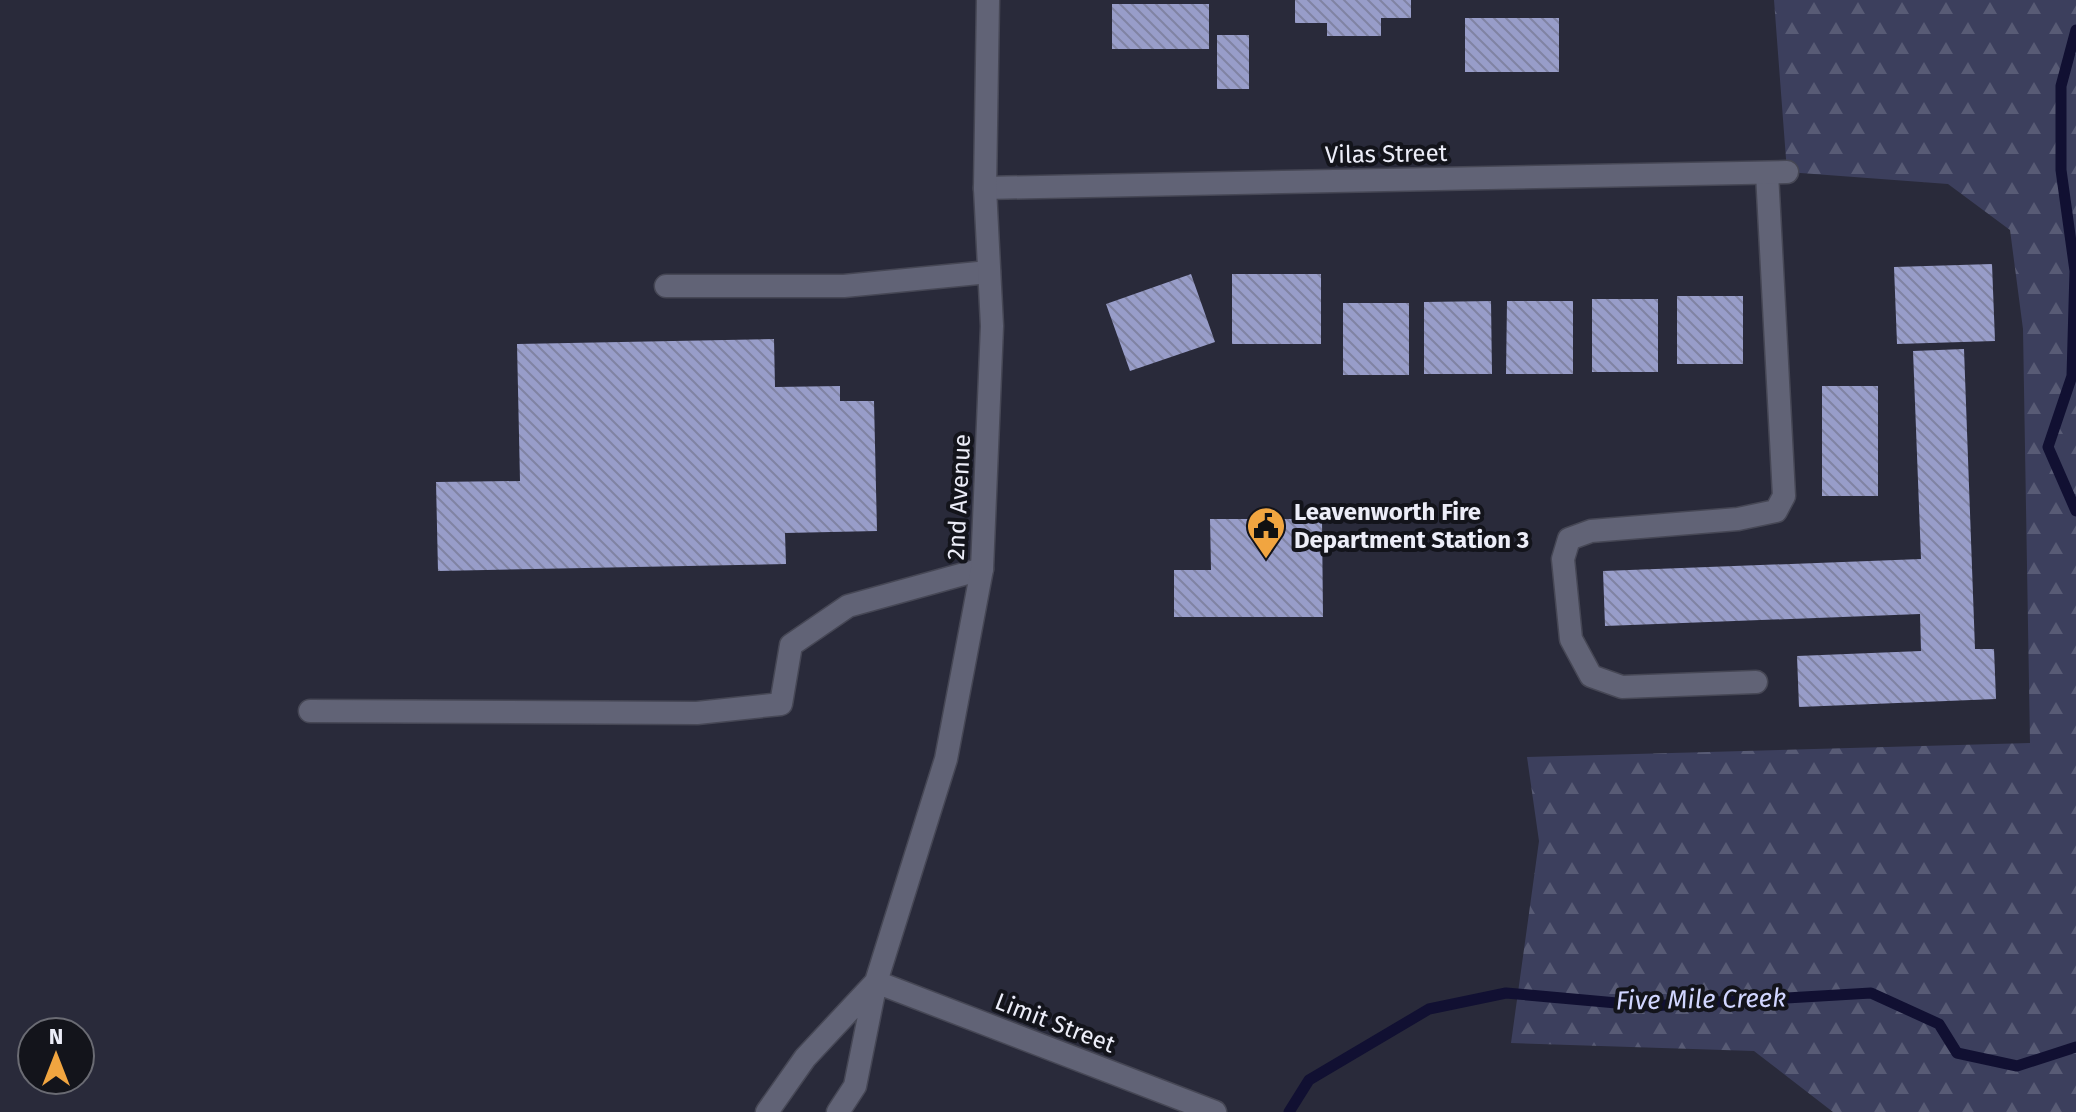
<svg xmlns="http://www.w3.org/2000/svg" width="2076" height="1112" font-family="'Fira Sans',sans-serif">
<defs>
<pattern id="forest-firs" width="22" height="20" patternUnits="userSpaceOnUse" patternTransform="scale(2)"><rect width="22" height="20" fill="#3c3f5d"/><path d="M5 1l3.5 6h-7zM16 11l3.5 6h-7z" fill="#585b75"/></pattern>
<pattern id="building-back-hatch" width="6" height="6" patternUnits="userSpaceOnUse" patternTransform="scale(2)"><rect width="6" height="6" fill="#989dc9"/><path d="M-1 5l2 2M0 0l6 6M5-1l2 2" fill="none" stroke="#8083a3"/></pattern>
</defs>
<rect width="100%" height="100%" fill="#292a3a"/>
<!-- forest -->
<path fill="url(#forest-firs)" d="M1774,0H2076V1112H1833L1754,1051L1511,1043L1539,841L1527,757L2030,743L2023,329L2010,230L1948,184L1787,172Z"/>
<g fill="none" stroke-linecap="round" stroke-linejoin="round">
<!-- stream -->
<path stroke="#111032" stroke-width="11" d="M2076,30L2061,86V170L2075,271L2072,376L2048,447L2076,511
M1289,1112L1309,1080L1429,1009L1506,993L1650,1006L1871,993L1939,1024L1957,1053L2017,1066L2076,1047"/>
</g>
<!-- building -->
<path fill="url(#building-back-hatch)" d="M1295,0H1411V18H1381V36H1327V23H1295Z
M1112,4H1209V49H1112Z
M1465,18H1559V72H1465Z
M1217,35H1249V89H1217Z
M1992,264L1995,341L1897,344L1894,267Z
M1191,274L1215,342L1130,371L1106,304Z
M1232,274H1321V344H1232Z
M1677,296H1743V364H1677Z
M1592,299H1658V372H1592Z
M1491,301L1492,374H1424V302Z
M1507,301H1573V374H1506Z
M1343,303H1409V375H1343Z
M774,339L775,387L840,386V401H874L877,531L785,533L786,564L438,571L436,482L520,481L517,344Z
M1964,349L1975,649H1994L1996,699L1799,707L1797,656L1921,651L1920,614L1605,626L1603,571L1921,559L1913,351Z
M1822,386H1878V496H1822Z
M1210,519H1322L1323,617H1174V570H1211Z"/>
<g fill="none" stroke-linecap="round" stroke-linejoin="round">
<!-- service casing -->
<g stroke="#464755" stroke-width="25">
<path id="service" d="M666,286H844L989,272
M1756,682L1622,687L1591,676L1571,639L1563,559L1569,539L1591,531L1738,519L1776,511L1784,496L1767,173
M310,711L697,713L781,704L791,645L848,606L982,569"/>
</g>
<!-- minor casing -->
<g stroke="#464755" stroke-width="25">
<path id="minor" d="M985,188L1787,172"/>
</g>
<!-- tertiary casing -->
<g stroke="#464755" stroke-width="25">
<path id="tertiary" d="M876,982L1215,1112
M767,1112L805,1058L875,983
M838,1112L855,1086L876,982L946,759L982,569L992,326L985,188L988,0"/>
</g>
<!-- service -->
<use href="#service" stroke="#616376" stroke-width="22"/>
<!-- minor -->
<use href="#minor" stroke="#616376" stroke-width="22"/>
<!-- tertiary -->
<use href="#tertiary" stroke="#616376" stroke-width="22"/>
</g>
<!-- icons -->
<defs>
<g id="civic-pin" transform="scale(2)"><path d="M0 17L-7.5 6A9.5 9.5 0 1 1 7.5 6Z" fill="#f1a540" stroke="#13141b"/><path d="M-.6-6.5H3V-4.5H.6V-3L4-1V1h2V6H-6V1h2V-1L-.6-3ZM-1.2 2.5V6h2.4V2.5Z" fill="#111"/></g>
</defs>
<g fill-rule="evenodd">
<use href="#civic-pin" x="1266" y="526"/>
</g>
<g text-anchor="middle" stroke-width="8" stroke-linejoin="round" paint-order="stroke">
<!-- street labels -->
<g font-size="24" fill="#ecedf8" stroke="#13141b">
<text transform="translate(1386 154) rotate(-1)" y="8">Vilas Street</text>
<text transform="translate(959 497) rotate(-87)" y="8">2nd Avenue</text>
<text transform="translate(1055 1023) rotate(21)" y="8">Limit Street</text>
</g>
<!-- poi labels -->
<g font-size="24" font-weight="bold" fill="#ecedf8" stroke="#13141b" text-anchor="start">
<text x="1294" y="520">Leavenworth Fire<tspan x="1294" dy="28">Department Station 3</tspan></text>
</g>
<!-- water labels -->
<g font-size="26" font-style="italic" fill="#d1d6ff" stroke="#13141b">
<text transform="translate(1701 999) rotate(-1)" y="9">Five Mile Creek</text>
</g>
</g>
<!-- north arrow -->
<g transform="translate(56 1056)"><circle r="38" fill="#13141b" stroke="#6a6b73" stroke-width="2"/>
<path d="M0-6L14 30L0 20L-14 30Z" fill="#f1a540"/>
<text y="-12" font-size="22" font-weight="bold" text-anchor="middle" fill="#ecedf8">N</text>
</g>
</svg>
